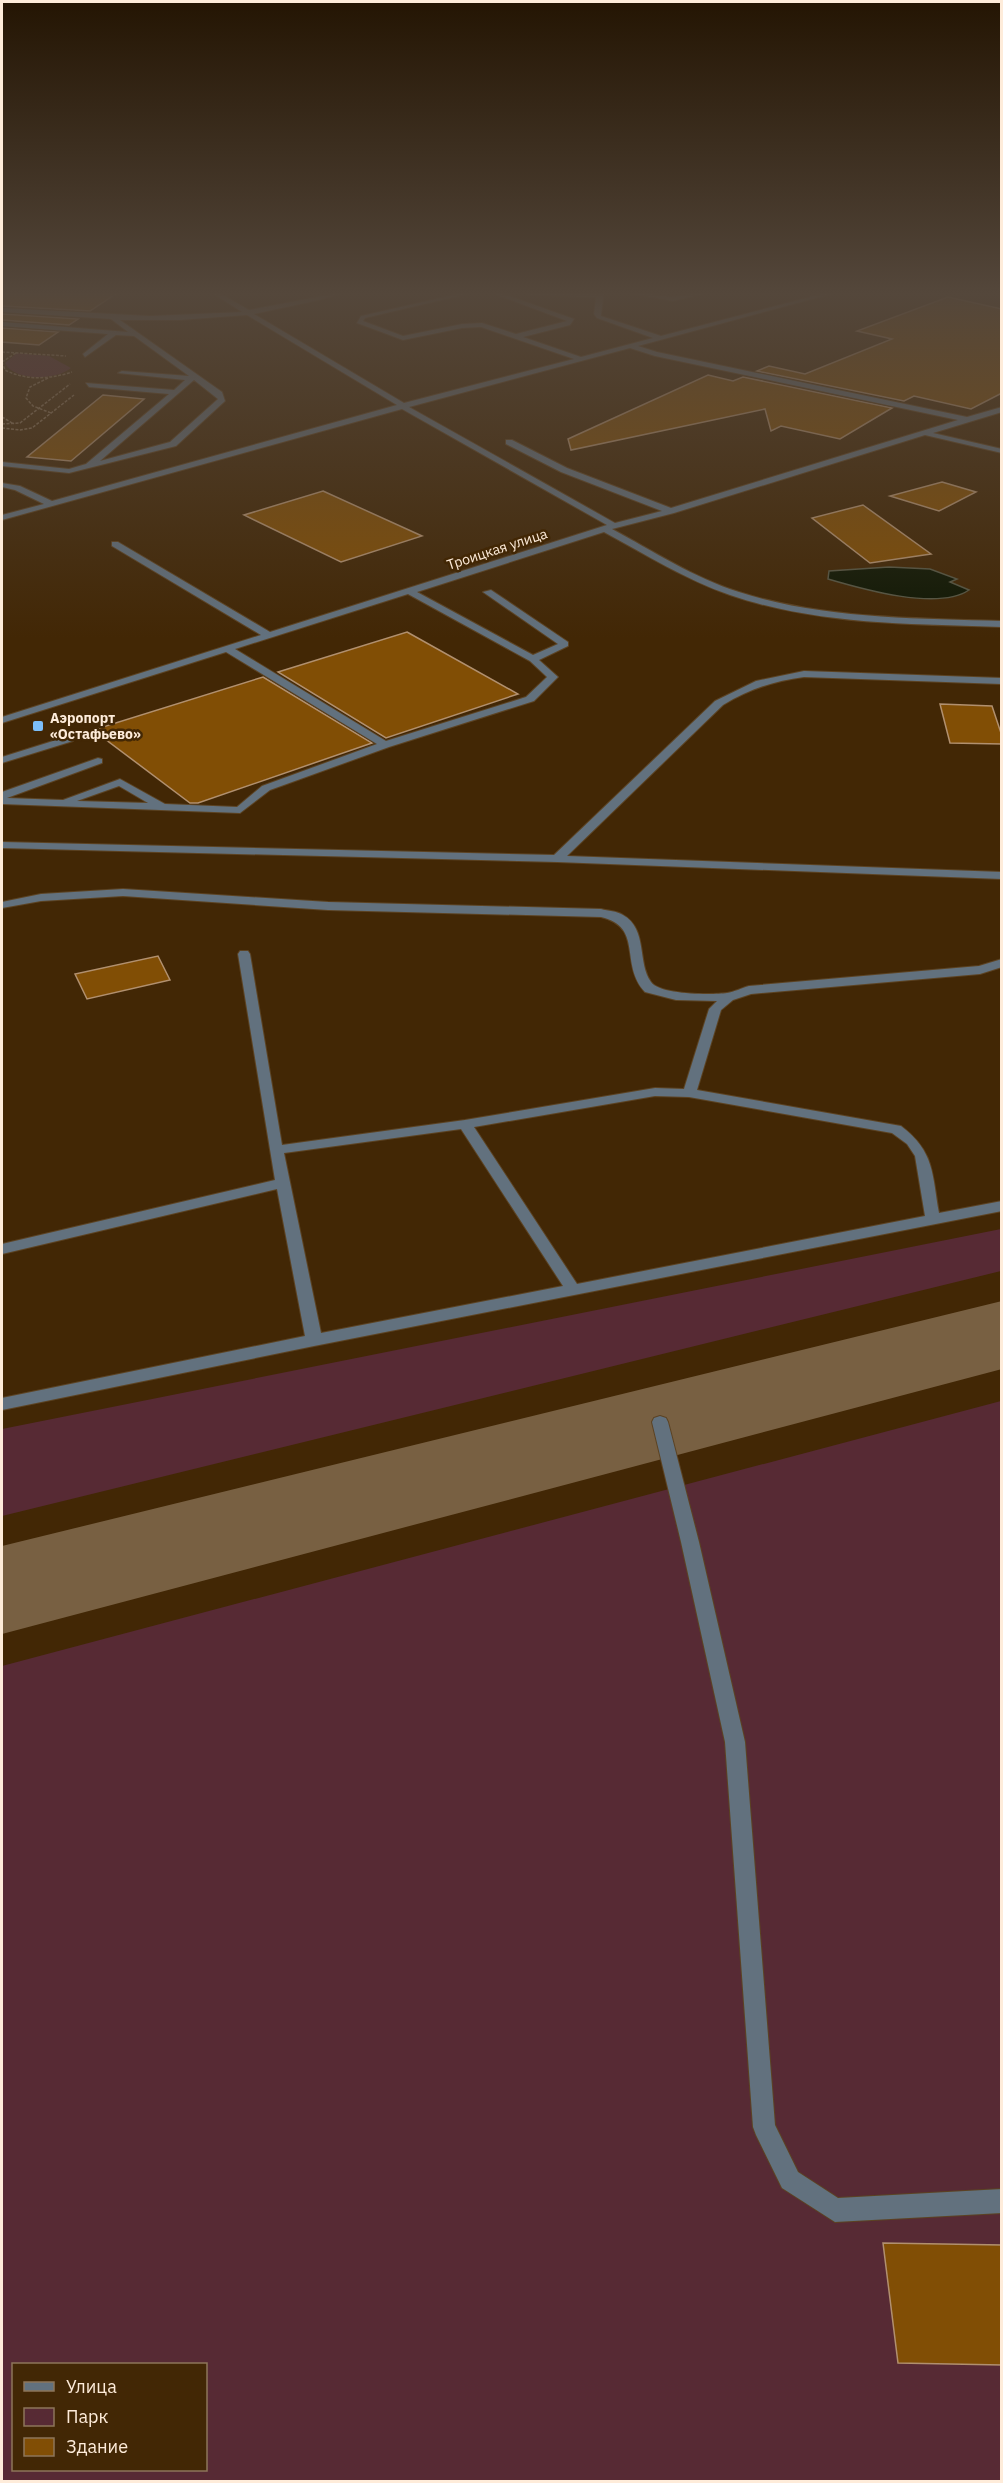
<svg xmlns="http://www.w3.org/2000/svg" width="1003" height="2483" font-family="'IBM Plex Sans',sans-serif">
<rect width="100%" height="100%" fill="#422705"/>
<!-- green -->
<path fill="#572a34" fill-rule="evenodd" d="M17,353L49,356L71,368C57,380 14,382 5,363Z
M1001,1229V1271L2,1516V1429Z
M1001,1401V2481H2V1666ZM14,2364H206V2470H14Z"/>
<!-- water -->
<path fill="#0f1703" stroke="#575744" stroke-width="1.5" d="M889,567L930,569L957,579L950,582L969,590C938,611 862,589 828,579L829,571Z"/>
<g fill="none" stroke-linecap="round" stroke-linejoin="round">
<!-- taxiway -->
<path fill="#786042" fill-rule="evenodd" d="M1002,1301V1369L2,1634V1546Z"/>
</g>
<!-- building -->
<path fill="#814e05" stroke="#b1906f" stroke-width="1.5" d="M2,291H120L90,311L2,306Z
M948,297L1002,309V393L971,409L914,396L904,401L757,371L769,366L805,374L892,339L857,331Z
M2,314L78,319L69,325L2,320Z
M2,328L58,332L39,345L2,342Z
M708,375L733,381L743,377L892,408L840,439L781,426L771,431L765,409L571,450L568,439Z
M103,395L144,399L71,461L27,457Z
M942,482L976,492L939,511L890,496Z
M323,491L422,536L341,562L244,515Z
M863,505L931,554L870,563L812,518Z
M407,632L518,694L386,738L278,672Z
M263,677L372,743L198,803H190L93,730Z
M940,704L992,706L1002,736V744L950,743Z
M158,956L170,980L87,999L75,974Z
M883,2243L1002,2245V2365L898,2363Z"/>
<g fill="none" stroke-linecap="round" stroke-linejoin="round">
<!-- minor casing -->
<g stroke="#5c4323" stroke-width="2">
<path id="minor" d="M209,291H216L249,310L349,291L319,300L254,314L404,403L574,359L481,327L462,328L403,340L357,323L361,316L471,291H480L365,318L363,321L403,336L462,324L482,323L516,334L567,321L487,291H495L574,319L570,325L523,337L581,357L653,338L597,318L594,314L596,297L530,295L517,291L597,293L598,291H604L601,316L661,336L833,291H842L638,346L657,352L967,417L1002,407V412L933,433L1002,449V453L925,435L674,513L612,529C653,551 694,578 739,592C823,619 914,618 1002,621V627C911,624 817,625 730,595C686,580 645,554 604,532L417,592L533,655L558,644L483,592L491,590L568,642V646L539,660L558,677L534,701L389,747L270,790L240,813L2,804V792L98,758L102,759V763L7,798L63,800L120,779L165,804L237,807L262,786L377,744L226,652L2,723V717L261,635L112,546V542H118L270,632L607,525L402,409L2,520V515L44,504L15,490L2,487V483L20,486L52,501L397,405L247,315L180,320H120L222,392L225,401L176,446L69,473L2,466V462L69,469L86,464L169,394L89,387L86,383L174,390L185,380L118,373L122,371L189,376L134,336L116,335L85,357L83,354L108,334L2,326V322L128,332L111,319L2,312V308L150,316L242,312ZM630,348L655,356L958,420L671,508L567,468L512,440H506V444L561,472L662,511L615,523L409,407ZM194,380L218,399L170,442L100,461ZM408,594L530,661L547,677L526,697L386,741L235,649ZM119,786L148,803L77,801Z
M619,291C636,289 654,296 671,297C686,297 700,289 714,291L673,301Z
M804,671L1002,678V684L804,677C774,681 749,689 723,705L567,856L1002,872V879L557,862L2,848V842L554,855L715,701L756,681Z
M69,736L73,737V741L2,763V757Z
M123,889L328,902L601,909C608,911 617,911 623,915C648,929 637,963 651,982C660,995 712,995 727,993C734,992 742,988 749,986L979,966L1002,959V967L980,974L751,994L733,1000L721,1010L697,1090L901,1126C935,1152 932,1174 939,1213L1002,1201V1211L314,1346L2,1410V1398L305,1336L277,1189L2,1254V1244L275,1180L238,954L240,951H248L250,954L282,1145L465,1120L655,1088L684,1089L709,1009L717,1001L676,1000L645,992C619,964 644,927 601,917L328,910L123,896L41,901L2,908V902L41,894ZM655,1096L689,1097L892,1133L907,1144L915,1156L925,1216L577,1284L474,1127ZM461,1129L563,1286L321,1333L284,1153Z
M660,1416L666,1418L668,1422L699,1542L745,1742L775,2125L798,2172L838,2198L1002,2189V2213L835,2222L782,2188L756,2135L753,2127L725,1742L681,1542L652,1422L654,1418Z"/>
</g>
<!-- path -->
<path stroke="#8d7559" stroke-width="1.5" stroke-dasharray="3 1.5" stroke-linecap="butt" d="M2,352L66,356
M2,362L5,370C27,381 50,379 72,372
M2,362L16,353
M48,378L30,387L26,398L33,406L51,413
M2,417L14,424
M2,424L20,423L70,384
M2,428L20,430L32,428L74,395"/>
<!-- minor -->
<use href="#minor" fill="#62717e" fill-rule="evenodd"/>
</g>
<!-- sky -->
<linearGradient id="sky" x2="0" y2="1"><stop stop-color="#241503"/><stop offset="0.46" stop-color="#54473b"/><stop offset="1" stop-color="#54473b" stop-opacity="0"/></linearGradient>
<rect width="1003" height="638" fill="url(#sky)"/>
<!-- markers -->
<rect fill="#7cbef9" stroke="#422705" stroke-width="2" x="32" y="720" width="12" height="12" rx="3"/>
<g text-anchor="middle" stroke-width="5" stroke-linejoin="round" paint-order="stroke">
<!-- far-street labels -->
<g font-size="14" fill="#feecda" stroke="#422705">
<text transform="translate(497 549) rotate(-18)" y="5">Троицкая улица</text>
</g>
<!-- far-poi labels -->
<g font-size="14" font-weight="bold" fill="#feecda" stroke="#422705" text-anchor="start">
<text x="50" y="723">Аэропорт<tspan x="50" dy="16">«Остафьево»</tspan></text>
</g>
</g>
<!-- border -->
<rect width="1003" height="2483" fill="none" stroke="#feecda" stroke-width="6"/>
<!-- legend -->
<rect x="12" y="2363" width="195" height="108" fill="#422705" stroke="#8d765a" stroke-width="1.5"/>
<rect x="24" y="2382" width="30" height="9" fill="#62717e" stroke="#8d765a" stroke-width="1.5"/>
<text x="66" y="2393" font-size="18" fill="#feecda">Улица</text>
<rect x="24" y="2408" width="30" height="18" fill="#572a34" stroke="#8d765a" stroke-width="1.5"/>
<text x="66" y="2423" font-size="18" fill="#feecda">Парк</text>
<rect x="24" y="2438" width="30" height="18" fill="#814e05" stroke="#8d765a" stroke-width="1.5"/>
<text x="66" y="2453" font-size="18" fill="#feecda">Здание</text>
</svg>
